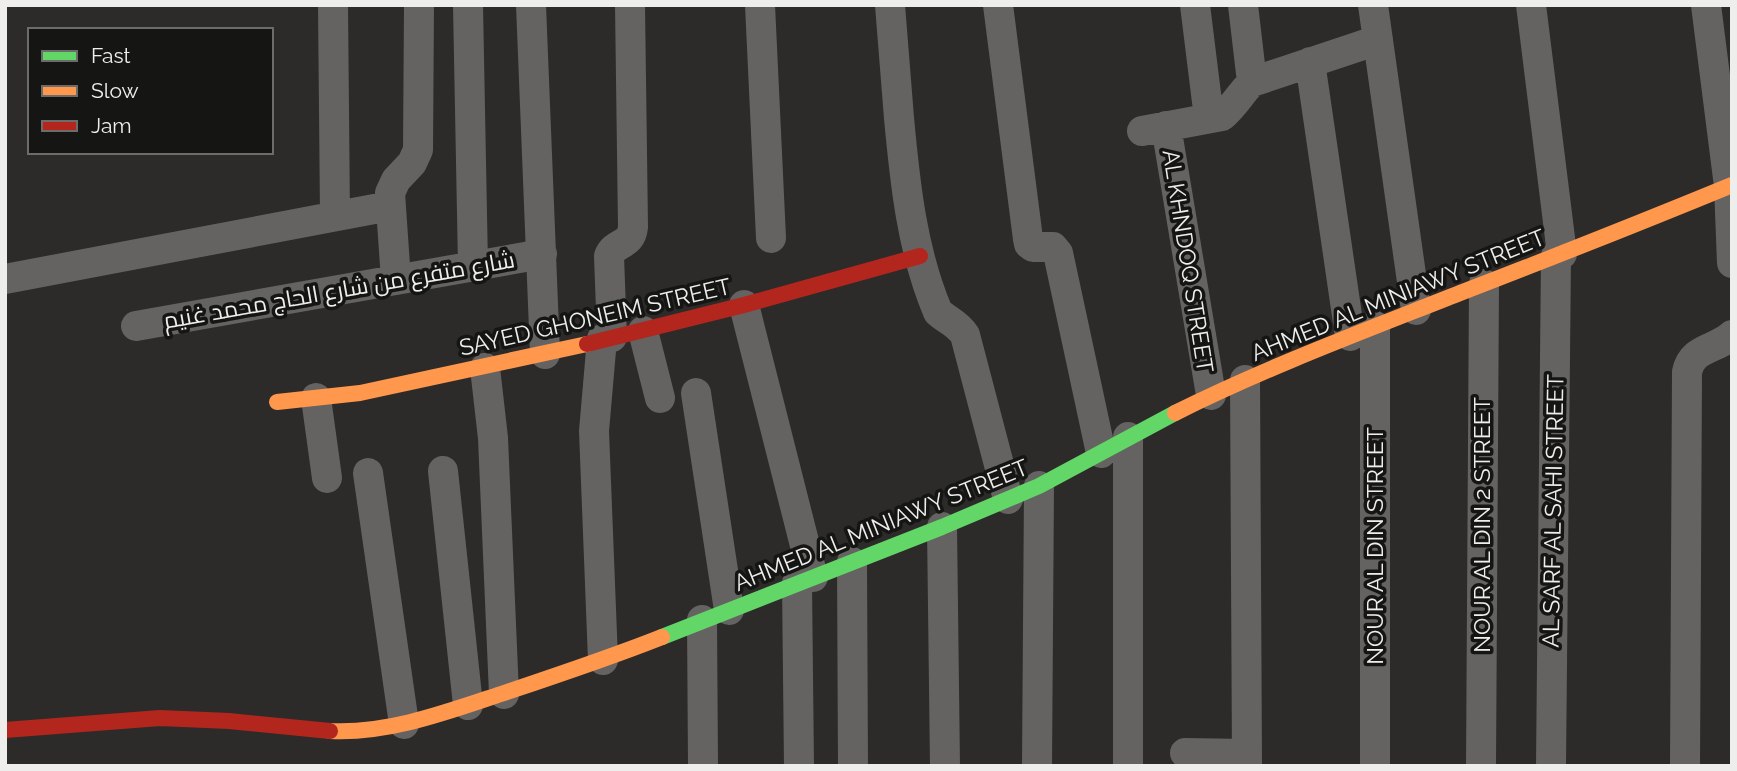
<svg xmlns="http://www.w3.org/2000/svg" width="1737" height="771" font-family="Raleway,Cairo,sans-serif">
<rect width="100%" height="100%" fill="#2c2b2a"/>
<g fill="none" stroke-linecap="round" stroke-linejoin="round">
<!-- street -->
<path stroke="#646362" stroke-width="30" d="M333,5L335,216
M468,5L473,266
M531,5L545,354
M760,5L771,238
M890,5C893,43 896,80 899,118C905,183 912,251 938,312C948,321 957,323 965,335L1008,499
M998,5L1028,239L1029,244L1033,247H1053L1058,253L1101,453
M1195,5L1209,118
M1243,5L1252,82
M1373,5L1416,310
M1531,5L1562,254
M1706,5L1729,186L1732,263
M1310,62L1350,336
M1166,126L1211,395
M1142,131L1222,116C1234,106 1241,93 1252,82L1378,40
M5,279L390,206
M396,280L390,193L396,180L412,163L418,150L419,5
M744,305L813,577
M136,326L542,254
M1375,326V766
M643,331L660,398
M612,337L609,256C615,241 631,247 633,227L630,5
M602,339L594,431L603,660
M485,368L493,438L504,694
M1245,380L1247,766
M696,393L729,610
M316,398L327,478
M443,471L468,705
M368,473L404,724
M942,527L945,766
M852,562L853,766
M797,583L799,766
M702,620L703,766
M1185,753L1247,754
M1037,766L1039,486
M1128,766V437
M1481,766L1484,284
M1551,766L1556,256
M1685,766L1687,372C1692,347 1716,350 1732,335"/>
<!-- fast -->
<path stroke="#63d668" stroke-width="16" d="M662,637L942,527L1039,486L1175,413"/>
<!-- slow -->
<path stroke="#ff974d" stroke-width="16" d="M277,402L360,393L587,344
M1175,413C1267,367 1364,331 1460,293C1551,258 1642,222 1732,185
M330,731C388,734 447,712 501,694C555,676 609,658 662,637"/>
<!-- jam -->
<path stroke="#b3261e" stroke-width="16" d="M587,344L744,305L920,256
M5,730L160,718L229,721L330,731"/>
</g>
<g text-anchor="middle" stroke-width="7" stroke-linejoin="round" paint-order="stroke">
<!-- street labels -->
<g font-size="23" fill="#eeeeec" stroke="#151513">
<text transform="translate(1188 261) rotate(81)" y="8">AL KHNDOQ STREET</text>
<text transform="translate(339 290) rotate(-10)" y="8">شارع متفرع من شارع الحاج محمد غنيم</text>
<text transform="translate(1398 295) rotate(-22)" y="8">AHMED AL MINIAWY STREET</text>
<text transform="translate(595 317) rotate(-13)" y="8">SAYED GHONEIM STREET</text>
<text transform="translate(1553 511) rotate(-89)" y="8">AL SARF AL SAHI STREET</text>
<text transform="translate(881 525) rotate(-22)" y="8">AHMED AL MINIAWY STREET</text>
<text transform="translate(1482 525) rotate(-90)" y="8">NOUR AL DIN 2 STREET</text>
<text transform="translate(1375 546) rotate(-90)" y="8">NOUR AL DIN STREET</text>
</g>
</g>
<!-- border -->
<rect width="1737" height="771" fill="none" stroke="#eeeeec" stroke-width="14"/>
<!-- legend -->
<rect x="28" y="28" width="245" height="126" fill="#151513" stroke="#6c6c6a" stroke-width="2"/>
<rect x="42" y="51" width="35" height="10" fill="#63d668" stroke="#6c6c6a" stroke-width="2"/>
<text x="91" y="63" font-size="21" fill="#eeeeec">Fast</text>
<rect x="42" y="86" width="35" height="10" fill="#ff974d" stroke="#6c6c6a" stroke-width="2"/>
<text x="91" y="98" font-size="21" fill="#eeeeec">Slow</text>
<rect x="42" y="121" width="35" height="10" fill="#b3261e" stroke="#6c6c6a" stroke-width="2"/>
<text x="91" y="133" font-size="21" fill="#eeeeec">Jam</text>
</svg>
